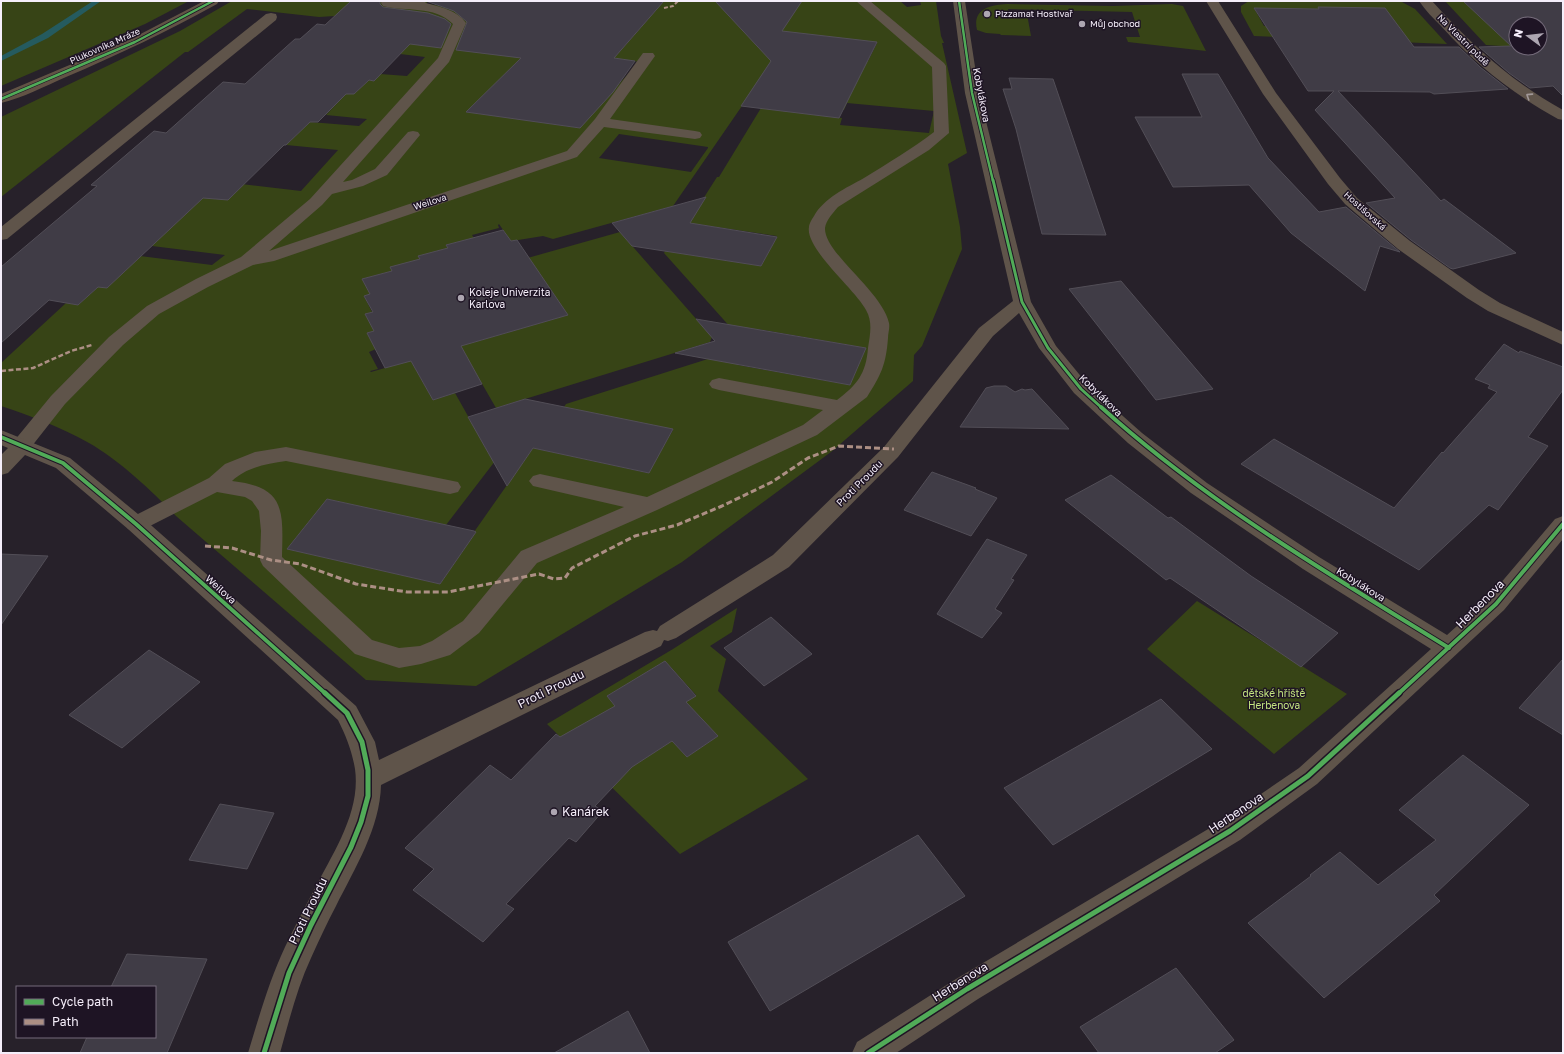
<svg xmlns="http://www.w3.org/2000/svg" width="1564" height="1054" font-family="'Golos Text',sans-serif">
<rect width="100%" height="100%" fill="#27212a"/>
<!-- green -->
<path fill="#374416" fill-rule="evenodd" d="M1,1H189L145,24L1,86Z
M232,1H428L426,4L453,7L470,1L528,51L467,112L579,128L639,62L614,58L664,1H715L773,61L673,206L553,239L543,236L512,241L524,259L620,232L712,337L710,342L496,408L481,382L472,385L411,361L433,400L455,393L486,448L502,452L446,525L327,499L287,549L440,584L476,532H474L533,448L648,473L673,430L564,407L566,404L733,351L738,365L850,385L866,348L757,329L751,340L740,338L664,253L665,251L761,266L777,236L675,221L694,213L717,177H719L761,108L842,118L840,125L929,133L934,111L847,103L844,110L765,102L788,52L868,61L877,43L799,33L770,36L797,1H900L907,7L921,5L920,1H936L941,36L944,43H942L967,153L948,164L960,227L962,249L922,346L914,355L913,381L831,452L682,562L476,686L366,680L176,516C152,491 119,460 89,443C61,427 31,416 1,406V363L66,303L78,305L98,287L140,256L212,265L225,255L152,246L197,197L216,199L232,183L301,191L338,150L286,145L310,122L359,126L367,119L326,115L346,94H354L369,80L374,81L380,74L407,76L425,57L400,54L403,21L335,16L319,17L247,9L188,52H185L1,197V117L180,31ZM619,134L708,147V148L691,172L599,158ZM499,224L539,282L568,315L471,343L469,340L451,349L371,372L370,371L378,369L369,352L376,349L367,333L374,331L365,314L372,312L364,296L370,294L362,279L392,271L420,259L419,256L448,248L446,245L474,238L472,235L499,228L498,225Z
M1249,1H1400L1415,9L1447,44L1254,36L1241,12V6ZM1254,8L1319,9L1331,28L1264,26Z
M1445,1H1464L1540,24H1516V47L1486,45Z
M1007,4L1113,6L1172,4L1183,6L1206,51L1128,42L1126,37H1140L1132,12L1008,9L1009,12L1027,14L1031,36L1001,35L1000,34L986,33L977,30C972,9 990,5 1007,4Z
M1197,601L1347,694L1274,754L1147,649Z
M737,608L732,632L710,646L726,659L718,691L808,779L680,854L547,724L673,649ZM665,661L696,695L686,702L718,736L687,757L672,741L645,758L605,712L615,706L607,696Z"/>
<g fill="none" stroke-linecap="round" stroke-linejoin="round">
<!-- stream -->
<path fill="#255b5f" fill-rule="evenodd" d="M93,1H101L48,38L1,61V56L42,34Z"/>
</g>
<!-- building -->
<path fill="#403c46" stroke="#524e57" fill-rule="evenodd" d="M351,1H380V4L383,7L428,13L445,19L451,24L441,48L410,44L374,81L369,80L354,94H346L318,122H310L286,145H284L228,200L203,198L107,288L98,287L78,305L49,300L1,343V267L97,186L91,185L154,131L166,133L223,82L245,84L295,39H300L317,24L325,25Z
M426,1H664L614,58L635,61L613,92L580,128L466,112L521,58L456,50L467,22L454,11Z
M715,1H802L782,31L877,42L839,118L741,106L771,61Z
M1463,1H1563V96L1553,86L1530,88L1509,73L1479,47L1511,46ZM1516,24H1540V48H1516Z
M1318,7L1385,8L1414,47H1459L1480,67L1508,89L1434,94L1430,92L1338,91L1441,201L1444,199L1516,253L1453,269L1450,268L1411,240L1366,203L1395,198L1315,110L1334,91H1308L1254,8L1319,9Z
M1182,74H1218L1268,158L1319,212L1346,207L1400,252L1380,246L1365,291L1291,233L1249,185L1173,187L1135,117H1202Z
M1009,78L1053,79L1106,235L1042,234L1016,129L1003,89H1012Z
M706,197L690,223L777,237L761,266L632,246L612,223Z
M503,230L511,241L517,240L568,315L461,346L482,384L433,400L411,361L385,368L367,333L374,331L365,314L373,312L364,296L370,294L362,279L392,271L390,267L420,259L418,256L448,248L446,245Z
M1121,281L1213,389L1156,400L1069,289Z
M696,319L866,348L850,385L675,353L715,341Z
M1504,344L1519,353L1520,351L1563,367V390L1528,437L1548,446L1498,510L1489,505L1419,570L1241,464L1274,439L1394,508L1442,452L1443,453L1497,392L1488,388L1490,385L1475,379Z
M994,386H1006L1015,392L1022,389L1025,390L1032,389L1069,429L960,427L986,388Z
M525,399L673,429L649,473L533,448L507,486L468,417Z
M932,472L976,488L975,489L997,498L971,536L904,510Z
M1111,475L1168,518L1171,517L1251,576L1338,633L1301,667L1170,578L1166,580L1065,500Z
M327,499L474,531L476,532L440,584L287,549Z
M987,539L1027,555L1011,579L1014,580L995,609L1002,613L982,638L937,614Z
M1,554L48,556L1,625Z
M771,617L812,654L764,686L724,648Z
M149,650L200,682L122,748L69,715Z
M1563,659V735L1519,708Z
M665,661L696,696L686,702L718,736L687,757L672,741L632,767L595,806L603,811L576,842L569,838L506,904L514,909L483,942L413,890L434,869L405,848L490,765L511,780L556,734L560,737L615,706L607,696Z
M1161,699L1212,749L1053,845L1004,788Z
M1463,755L1529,805L1434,895L1440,901L1324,998L1248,923L1311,876L1310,875L1340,852L1378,885L1436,840L1399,810Z
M220,804L274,813L247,869L189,860Z
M918,835L965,896L770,1011L728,942Z
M127,954L207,959L167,1053H80L87,1037H155V987H111Z
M1176,968L1234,1040L1215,1053H1099L1080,1027Z
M628,1011L650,1053H554Z"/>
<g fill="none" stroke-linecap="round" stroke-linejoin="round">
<!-- lane -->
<path fill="#5f544a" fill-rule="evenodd" d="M382,1H424L426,3C440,7 457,10 466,23L449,62L343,182L352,180L375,169L408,132L413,131L418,132L420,135L387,175L363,186L332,194L322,205L269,251L567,151L595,119L643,53H653L655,56L610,119L695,131L700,132L702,135L700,138L695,139L604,127L577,157L274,261L253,265L208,287L159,314L123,345L65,404L28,451L21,453L14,451L11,446L14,441L51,396L109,337L147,306L196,279L241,257L310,199L438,58L453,24C434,5 406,12 383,6L381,3Z
M856,1H870L944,63L946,66L949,133L929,150L838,207C833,213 826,220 825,228C824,253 882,291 889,323C890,328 888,333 888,338C886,365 881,375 867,397L817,435L657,510L537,563L479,633L450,655L421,664L399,668L355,654L263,566L260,560L261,531L259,511L252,501L245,497L217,492L144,529L136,532L128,529L125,524L128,519L209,478L225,464L255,452L286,447L458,482L461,487L458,492L450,494L286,461C266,464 247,467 232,481C286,487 283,511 282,557L372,640L399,648L420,646L432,641L463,621L521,551L624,507L533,486L529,481L533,476L540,474L647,497L803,425L823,410L719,390L712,388L709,384L712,380L719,378L837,400C857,385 866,374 868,348C870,335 873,322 866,310C855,289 805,249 809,227C809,224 812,219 814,216C824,198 846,188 864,178C888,163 912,149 934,132L932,67Z
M271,13L276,14L277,17L276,20L7,239L1,240V227L266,14Z"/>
<!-- street -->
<path fill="#5f544a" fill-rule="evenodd" d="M953,1H965L979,93L1031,302L1056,346L1088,385L1142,433L1207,483L1319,557L1447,635L1488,598L1555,519L1563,516V539L1504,610L1317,784L1240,840L978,999L896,1053H852L857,1042L956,979L1220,822L1299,768L1431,649L1303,569L1191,493L1128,443L1074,393L1039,348L1019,313L993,336L898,457L789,567L676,638L668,641L664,640L661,646L381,785C380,828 355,868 336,906C327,923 319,940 311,958C297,988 289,1021 280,1053H248C259,1017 269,981 285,947C294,928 304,909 314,890C333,853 361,812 355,769C352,751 346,736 338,720L128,529L56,468L25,455L8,473L1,475V455L8,448L1,445V430L70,458L144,519L356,706L375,742L379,760L645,632L653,630L657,631L660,626L773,555L884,447L979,328L1013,301L965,93Z
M1206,1H1218L1276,93L1340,178L1357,198L1410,241L1479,290L1500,303L1563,332V345L1488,311L1467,298L1398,249L1345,204L1328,184L1263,94Z
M1419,1H1432C1474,47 1508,79 1563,110V120L1558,119C1513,94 1475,64 1441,26C1433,18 1425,10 1419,1Z"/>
<!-- secondary -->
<path fill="#625345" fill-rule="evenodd" d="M204,1H219L217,4C168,31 118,55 66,77C45,86 23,98 1,103V94L131,39Z"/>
<!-- quiet-far2 -->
<path stroke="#ac8f84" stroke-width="2" stroke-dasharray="4 2" stroke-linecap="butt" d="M664,8L673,6L678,1"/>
<!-- quiet-far1 -->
<path stroke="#ac8f84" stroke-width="2.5" stroke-dasharray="5 2.5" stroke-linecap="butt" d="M1,371L33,368L71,351L92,345"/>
<!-- quiet -->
<path stroke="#ac8f84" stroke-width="3" stroke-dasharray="6 3" stroke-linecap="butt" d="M205,546L232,548L271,560L300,564L356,584L407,592H448L539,574L554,579L565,578L572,568L635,536L677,525L722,506L772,482L808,458L839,446L894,449"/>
<!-- cycleway-far3 casing -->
<g stroke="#1e1424" stroke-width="4">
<path id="cycleway-far3" d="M959,1L972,93L993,181
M1,99L135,42L213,1"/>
</g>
<!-- cycleway-far2 casing -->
<g stroke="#1e1424" stroke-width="5">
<path id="cycleway-far2" d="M993,180L1022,302L1048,348L1081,389L1102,408"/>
</g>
<!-- cycleway-far1 casing -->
<g stroke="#1e1424" stroke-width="6">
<path id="cycleway-far1" d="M1101,407C1206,502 1329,574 1449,648
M1,437L63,463L136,524L326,694
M1398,694L1496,604L1563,524"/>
</g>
<!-- cycleway casing -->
<g stroke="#1e1424" stroke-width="8">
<path id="cycleway" d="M264,1053L289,973L311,925L351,847L361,822L368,796V770L362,742L347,713L325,693
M868,1053L967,989L1230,831L1308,776L1399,693"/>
</g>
<!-- cycleway-far3 -->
<use href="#cycleway-far3" stroke="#51ab58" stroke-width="2.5"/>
<!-- cycleway-far2 -->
<use href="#cycleway-far2" stroke="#51ab58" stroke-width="3"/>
<!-- cycleway-far1 -->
<use href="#cycleway-far1" stroke="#51ab58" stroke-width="4"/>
<!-- cycleway -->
<use href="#cycleway" stroke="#51ab58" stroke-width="5"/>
</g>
<!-- one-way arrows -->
<defs><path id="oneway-chevron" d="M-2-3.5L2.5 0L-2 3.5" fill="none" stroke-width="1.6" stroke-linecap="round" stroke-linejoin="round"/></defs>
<use stroke="#a29999" href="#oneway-chevron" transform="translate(1529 96) rotate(-147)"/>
<!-- markers -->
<g fill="#ada6b1" stroke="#1e1424" stroke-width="1.5">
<circle cx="987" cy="14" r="4"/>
<circle cx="1082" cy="24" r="4"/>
<circle cx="461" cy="298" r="4"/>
<circle cx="554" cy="812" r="4"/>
</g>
<g text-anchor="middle" stroke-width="3" stroke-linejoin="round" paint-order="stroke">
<!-- far-poi labels -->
<g font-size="9" fill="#f5eefa" stroke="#1e1424" text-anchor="start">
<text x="995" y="17">Pizzamat Hostivař</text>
<text x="1090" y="27">Můj obchod</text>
</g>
<!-- far-street labels -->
<g font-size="9" fill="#f5eefa" stroke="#1e1424">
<text transform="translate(1463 40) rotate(45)" y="3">Na Vlastní půdě</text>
<text transform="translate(105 46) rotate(-24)" y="3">Plukovníka Mráze</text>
<text transform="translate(430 202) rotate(-18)" y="3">Weilova</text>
<text transform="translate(1365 211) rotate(42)" y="3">Hostišovská</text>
</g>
<!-- street labels -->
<g font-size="10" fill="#f5eefa" stroke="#1e1424">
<text transform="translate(982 95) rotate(79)" y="4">Kobylákova</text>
<text transform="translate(1101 395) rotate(44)" y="4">Kobylákova</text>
<text transform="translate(859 483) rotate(-45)" y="4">Proti Proudu</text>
<text transform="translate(1361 584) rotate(32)" y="4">Kobylákova</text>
<text transform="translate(221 589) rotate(42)" y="4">Weilova</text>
</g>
<!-- poi labels -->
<g font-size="10" fill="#f5eefa" stroke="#1e1424" text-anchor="start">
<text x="469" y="296">Koleje Univerzita<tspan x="469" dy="12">Karlova</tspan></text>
</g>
<!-- park labels -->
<g font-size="10" fill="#c3e47f" stroke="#1e1424">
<text x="1274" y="697">dětské hřiště<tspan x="1274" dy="12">Herbenova</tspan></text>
</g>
<!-- near-street labels -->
<g font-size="12" fill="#f5eefa" stroke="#1e1424">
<text transform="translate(1480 604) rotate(-45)" y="4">Herbenova</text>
<text transform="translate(551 689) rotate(-26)" y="4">Proti Proudu</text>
<text transform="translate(1236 813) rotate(-34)" y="4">Herbenova</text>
<text transform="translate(308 911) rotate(-64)" y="4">Proti Proudu</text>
<text transform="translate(960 982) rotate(-32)" y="4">Herbenova</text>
</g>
<!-- near-poi labels -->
<g font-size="12" fill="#f5eefa" stroke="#1e1424" text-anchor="start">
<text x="562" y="816">Kanárek</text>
</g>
</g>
<!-- border -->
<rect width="1564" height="1054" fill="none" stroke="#f5eefa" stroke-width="4"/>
<!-- legend -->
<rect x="16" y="986" width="140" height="52" fill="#1e1424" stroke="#746b7a"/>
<rect x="24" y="999" width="20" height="6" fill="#51ab58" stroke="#746b7a"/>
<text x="52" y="1006" font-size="12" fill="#f5eefa">Cycle path</text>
<rect x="24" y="1019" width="20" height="6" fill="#ac8f84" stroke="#746b7a"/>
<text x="52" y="1026" font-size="12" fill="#f5eefa">Path</text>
<!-- north arrow -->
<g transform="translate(1528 36) rotate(285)"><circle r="19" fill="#1e1424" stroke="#746b7a"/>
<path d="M0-3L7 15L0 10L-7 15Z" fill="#ada6b1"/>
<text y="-6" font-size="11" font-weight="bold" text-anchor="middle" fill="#f5eefa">N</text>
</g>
</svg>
